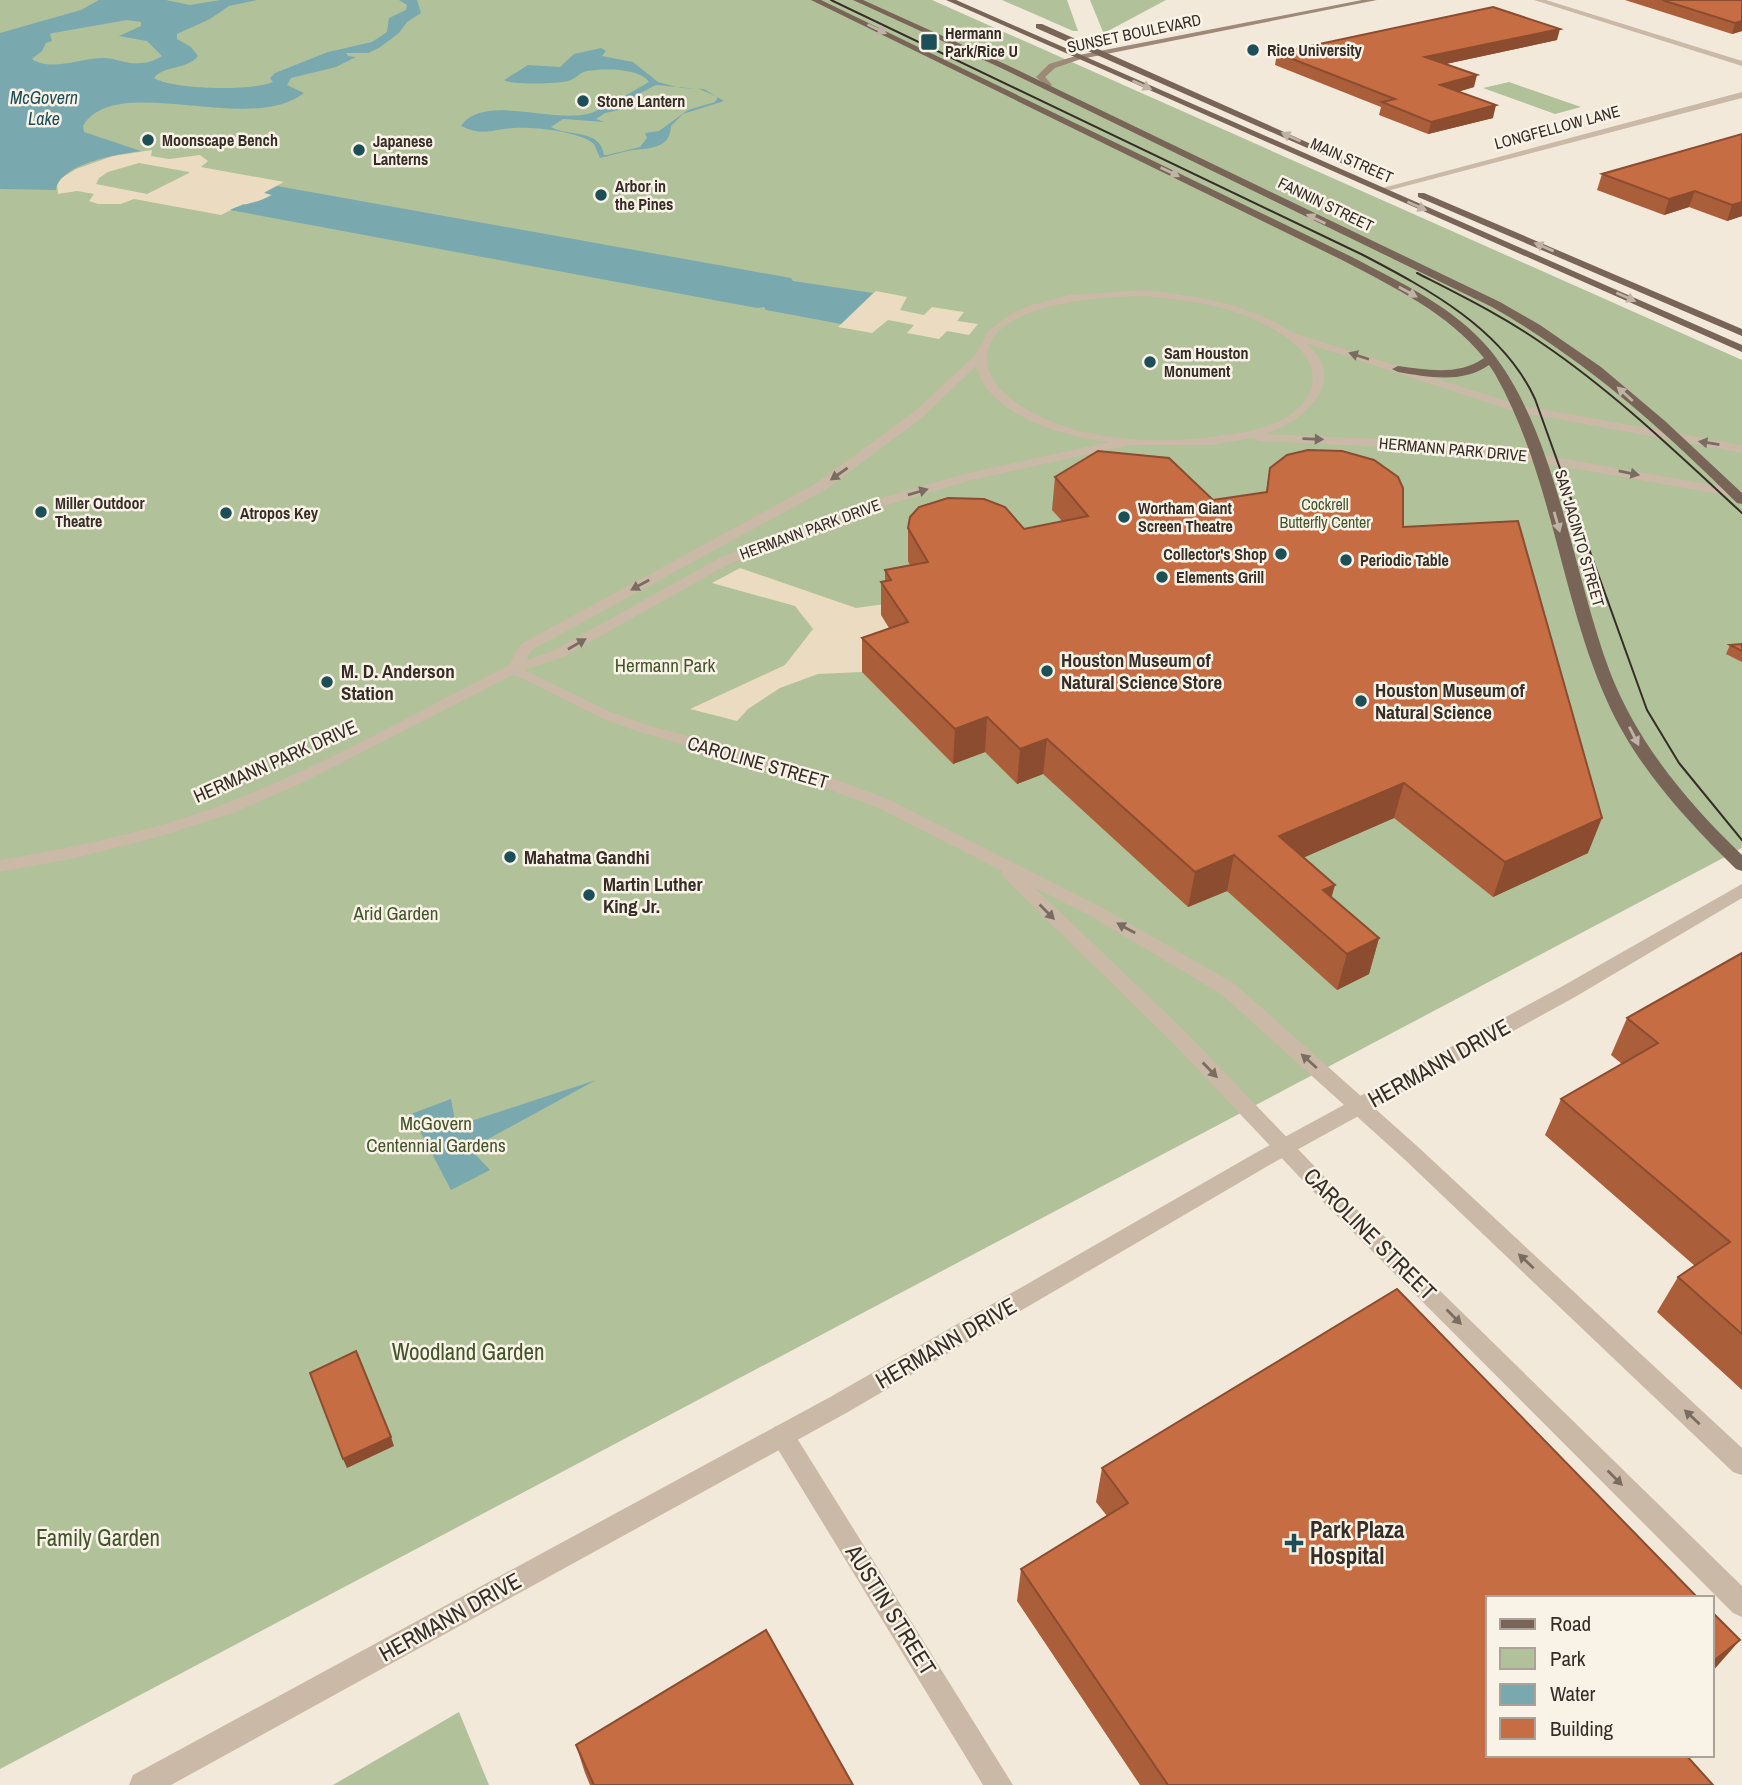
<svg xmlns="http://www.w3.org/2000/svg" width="1742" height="1785" font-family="'Archivo Narrow',sans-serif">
<rect width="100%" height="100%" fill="#f2e9da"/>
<!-- green -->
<path fill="#b1c19a" d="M0,0H932L1742,360V848L0,1769Z
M1002,0H1067L1078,31H1073Z
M1090,0H1166L1106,32H1103Z
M1509,82L1581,107L1555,114L1483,88Z
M459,1712L489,1785H333Z"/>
<!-- plaza -->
<path fill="#eadbc1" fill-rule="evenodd" d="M152,150L151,156L169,159L200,155L208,161L201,167L284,182L265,192L273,194L252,205L243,204L221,215L134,199L121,204H98L89,201L94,194L77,191L58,194L57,184L60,179L76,169L113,156ZM139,163L189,172V173L147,194L96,184L99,178L108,172Z
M876,291L907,297L900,310L924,315L932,307L957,311L964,312L957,321L978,324L969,335L947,331L939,339L907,333L914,325L888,320L872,333L838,327Z
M740,568L856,608L885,604L901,647L862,672L818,674L780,688L748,709L737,721L690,709L785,665L813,629L795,606L712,583Z"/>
<!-- water -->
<path fill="#79a9af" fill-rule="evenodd" d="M99,0H166L190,5L220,0H257L229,6L210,19L177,34V39L191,47L198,56C187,70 164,65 154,78C173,90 252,91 273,82L270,78L275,73L328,52L372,42L387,32L389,18L406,10L407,5L399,0H417L421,13L407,22L399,33L379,48L368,53H346L348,56L356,57L336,67L291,78L287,85L304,93C250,136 115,71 83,126L84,132L141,151C119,154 60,163 56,190L0,189V33L81,10ZM127,20L141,22V26L119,36L147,41L162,56C155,60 149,63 141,63C128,65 116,58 103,58C81,58 51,72 32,59L42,51L46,43L52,41L50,34L53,33Z
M601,48L606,51L602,56L633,62L658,82L681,88L704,89L724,101L683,114L671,126C670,148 652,148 634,150C623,151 611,156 600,158L594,144C578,131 535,127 514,128C491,129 485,137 461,126C487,88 574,135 605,105L603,100L623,97L649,82C641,68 602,68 587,71C580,72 576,79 568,81C558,84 512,85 504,80L528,65L560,67L574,54ZM656,85L699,89L718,97L715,102L688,110L659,131L645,133L647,138L640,147L607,155H604C600,128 568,137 551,127L563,119L605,122L596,119L605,113L624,109L623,102Z
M277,186L791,278L793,281L873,293L841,324L766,310L764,307L757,308L230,210C245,203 255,204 272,195L264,193Z
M596,1080L470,1149L490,1170L451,1190L411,1114L451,1099L456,1126Z"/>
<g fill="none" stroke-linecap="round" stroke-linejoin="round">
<!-- minor -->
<path fill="#cab9a6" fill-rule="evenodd" d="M1534,0H1546L1742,61V66Z
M1742,92V98L1383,192L1375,190Z
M514,665L611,712L651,726L803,767L890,800L1101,907L1235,984L1417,1146L1742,1448V1475L1733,1472L1403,1158L1221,994L1089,915L1035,888L1186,1032L1340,1193L1742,1586V1617L1733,1613L1326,1205L1172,1042L1003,877L1002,871L878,808L791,775L639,732L601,718L509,672L507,669L509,666Z
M782,1424L790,1427L1013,1785H983L774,1443L770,1435L774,1427Z"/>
<!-- tertiary -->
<path fill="#cab9a6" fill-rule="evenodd" d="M1145,290C1198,296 1249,304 1294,333L1519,405L1742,445V453L1513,411L1306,343C1351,381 1304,421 1265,434L1425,441L1502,448L1742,490V498L1502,456L1425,449L1259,441L1253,438L1211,445H1131L972,480L871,510L731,563L563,657L519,672L302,783L233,813L161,836L76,858L0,872V860C75,847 150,832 221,805C320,768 414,713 508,666L521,644L815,484L914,412L976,354L989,330L1011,314L1028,306L1069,295ZM1145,296C1173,299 1202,302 1229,310C1265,321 1342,357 1301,405C1283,426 1249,432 1223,435C1159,446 1073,442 1017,403C1002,392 985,376 987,356C993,301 1105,297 1145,296ZM976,366C988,416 1066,437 1109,442L964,474L861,504L721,557L553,651L526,660L532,650L825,490L922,418Z
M1742,884V898L1575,997L1273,1163L848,1412L171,1785H129L133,1775L832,1396L1259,1151L1561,987Z"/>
<!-- secondary -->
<path fill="#9e8878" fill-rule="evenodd" d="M1362,0H1377L1081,59L1055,68L1045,77L1052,85L1048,87L1036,77L1049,64L1079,55Z"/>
<!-- primary -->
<path fill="#786558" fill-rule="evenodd" d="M811,0H821L1352,257C1401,283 1455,307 1491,351C1556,432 1573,574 1610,672C1638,744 1687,802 1742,855V871L1736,869C1686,820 1636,766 1607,701C1560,595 1552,475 1495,374L1489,365C1462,384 1428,377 1398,372L1392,369L1398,366C1428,370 1458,376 1484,358C1448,313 1395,288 1344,261Z
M853,0H863L1007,65L1500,302L1540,325L1601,367L1665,421L1742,493V504L1737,503C1662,428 1585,360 1492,307L1001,68Z
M946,0H956L1742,345V352Z
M1036,24H1042L1365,168L1357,170L1036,28Z
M1418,193H1424L1742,329V336L1418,197Z"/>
<!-- tram -->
<path stroke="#362d27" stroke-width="2" d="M831,0L1363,255C1428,289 1503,329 1535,399L1647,710L1679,763L1742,840
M1417,273C1460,295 1503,316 1543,344C1615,393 1678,454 1742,513"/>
</g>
<!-- wall -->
<path fill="#ab5e3a" d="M1625,0H1742V31L1732,34Z
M1557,40L1445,64L1474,87L1458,92L1493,118L1428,134L1379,115L1381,107L1275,65L1277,53Z
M1742,134V216L1727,221L1689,207L1664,215L1597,190L1602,174Z
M1270,468L1403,527L1588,853L1493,897L1394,818L1303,857L1331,897L1379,938L1369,974L1337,990L1227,891L1188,907L1043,774L1017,784L985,752L953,764L862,672V638L889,628L881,615V582L885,581V570L910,565L908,561V528L1024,529L1062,521L1052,510L1055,477L1213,500L1266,492Z
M1742,644V662L1726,654L1730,645Z
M1742,953V1390L1657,1312L1678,1277L1695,1266L1545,1135L1561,1099L1622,1064L1611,1055L1627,1018Z
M1102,1468L1488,1598L1713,1785H1140L1017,1601L1021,1569L1107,1516L1096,1502Z
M576,1745L853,1785H590L585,1773Z"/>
<!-- shaded-wall -->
<path fill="#8b4c2f" d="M1742,21V31L1732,34L1735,23Z
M1560,29L1557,40L1423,69L1425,57Z
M1477,75L1474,87L1438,97L1440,85Z
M1496,105L1493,118L1428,134L1431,122Z
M1695,191L1689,207L1664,215L1669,199Z
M1742,202V216L1727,221L1732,205Z
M987,717L985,752L953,764L955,729Z
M1047,739L1043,774L1017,784L1020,749Z
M1404,783L1394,818L1271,872L1279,836Z
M1602,818L1588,853L1493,897L1505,862Z
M1234,855L1227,891L1188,907L1195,872Z
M1335,885L1325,921L1314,926L1323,890Z
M1379,938L1369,974L1337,990L1347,954Z
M391,1437L394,1446L347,1468L343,1459Z
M1740,1640L1712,1672V1662Z"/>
<!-- building -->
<path fill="#c76d43" stroke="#8b4c2f" stroke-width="2" d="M1662,0H1742V21L1735,23Z
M1493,7L1560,29L1425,57L1477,75L1440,85L1496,105L1431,122L1382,102L1395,99L1277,53Z
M1742,134V202L1732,205L1695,191L1669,199L1602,174Z
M1308,450L1342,451L1374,460L1398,477L1403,488V527L1518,521L1602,818L1505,862L1404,783L1279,836L1335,885L1323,890L1379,938L1347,954L1234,855L1195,872L1047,739L1020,749L987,717L955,729L862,638L908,622L881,582L891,580L885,570L928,562L908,528L910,517L919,507L948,498L984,499L1005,507L1024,529L1088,516L1055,477L1098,451L1169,458L1213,500L1267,492L1270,468L1287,455Z
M1742,644V651L1730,645Z
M1742,953V1334L1678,1277L1730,1242L1561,1099L1658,1043L1627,1018Z
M1397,1289L1698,1598H1488V1755H1686L1713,1785H1168L1021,1569L1128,1503L1102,1468Z
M356,1351L391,1437L343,1459L310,1373Z
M1712,1612L1740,1640L1712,1662Z
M766,1630L853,1785H594L576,1745Z"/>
<!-- one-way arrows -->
<defs><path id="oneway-solid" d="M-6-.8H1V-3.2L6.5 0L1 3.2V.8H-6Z" transform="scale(1.75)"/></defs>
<g fill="#bfb3a7">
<use href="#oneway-solid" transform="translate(877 29) rotate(26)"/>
<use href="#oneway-solid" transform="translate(1142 85) rotate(24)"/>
<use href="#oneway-solid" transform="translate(1291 137) rotate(-156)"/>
<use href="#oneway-solid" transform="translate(1170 172) rotate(26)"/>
<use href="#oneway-solid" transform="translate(1417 206) rotate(24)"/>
<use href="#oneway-solid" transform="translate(1316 219) rotate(-154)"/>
<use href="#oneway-solid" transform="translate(1544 247) rotate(-157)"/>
<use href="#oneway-solid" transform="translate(1408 292) rotate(29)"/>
<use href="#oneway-solid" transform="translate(1626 297) rotate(24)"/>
<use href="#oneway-solid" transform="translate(1625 394) rotate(-138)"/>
<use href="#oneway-solid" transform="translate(1557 522) rotate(74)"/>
<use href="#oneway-solid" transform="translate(1634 736) rotate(63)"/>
</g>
<g fill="#796c60">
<use href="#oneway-solid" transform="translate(1359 356) rotate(-162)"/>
<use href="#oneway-solid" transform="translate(1313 439) rotate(2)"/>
<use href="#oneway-solid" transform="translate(1709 443) rotate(-171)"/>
<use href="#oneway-solid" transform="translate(1629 473) rotate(11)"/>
<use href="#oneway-solid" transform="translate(839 474) rotate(145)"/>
<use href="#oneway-solid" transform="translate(918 492) rotate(-16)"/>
<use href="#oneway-solid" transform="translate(640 585) rotate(151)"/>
<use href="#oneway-solid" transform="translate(577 644) rotate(-30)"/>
<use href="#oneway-solid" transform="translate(1047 912) rotate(45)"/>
<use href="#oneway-solid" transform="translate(1126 928) rotate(-151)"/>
<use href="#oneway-solid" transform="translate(1309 1061) rotate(-138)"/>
<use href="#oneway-solid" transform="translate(1210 1070) rotate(46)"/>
<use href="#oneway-solid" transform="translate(1526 1261) rotate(-137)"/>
<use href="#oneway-solid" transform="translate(1454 1317) rotate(45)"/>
<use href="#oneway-solid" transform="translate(1692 1417) rotate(-137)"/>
<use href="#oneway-solid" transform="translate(1615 1478) rotate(45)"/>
</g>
<!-- markers -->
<g fill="#1c4f58" stroke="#f9f2e7" stroke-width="2.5">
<rect x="920" y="33" width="18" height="18" rx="3.5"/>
<circle cx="1253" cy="50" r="7"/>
<circle cx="583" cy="101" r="7"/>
<circle cx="148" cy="140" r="7"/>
<circle cx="359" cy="150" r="7"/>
<circle cx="601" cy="195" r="7"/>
<circle cx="1150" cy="362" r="7"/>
<circle cx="41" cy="512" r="7"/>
<circle cx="226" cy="513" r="7"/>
<circle cx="1124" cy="517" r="7"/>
<circle cx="1281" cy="554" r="7"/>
<circle cx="1346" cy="560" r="7"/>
<circle cx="1162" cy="577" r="7"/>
<circle cx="1047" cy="671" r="7"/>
<circle cx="327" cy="682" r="7"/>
<circle cx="1361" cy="701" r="7"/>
<circle cx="510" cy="857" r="7"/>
<circle cx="589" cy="895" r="7"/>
<path d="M1290.5 1532.5h7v7h7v7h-7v7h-7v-7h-7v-7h7z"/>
</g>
<g text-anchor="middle" stroke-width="5" stroke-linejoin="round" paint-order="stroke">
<!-- far-poi labels -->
<g font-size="16" font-weight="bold" fill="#362d27" stroke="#f9f2e7" text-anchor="start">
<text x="945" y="39">Hermann<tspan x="945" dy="18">Park/Rice U</tspan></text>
<text x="1267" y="56">Rice University</text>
<text x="597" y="107">Stone Lantern</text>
<text x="162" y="146">Moonscape Bench</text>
<text x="373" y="147">Japanese<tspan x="373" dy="18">Lanterns</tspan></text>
<text x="615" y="192">Arbor in<tspan x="615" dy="18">the Pines</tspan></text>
<text x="1164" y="359">Sam Houston<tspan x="1164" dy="18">Monument</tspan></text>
<text x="55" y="509">Miller Outdoor<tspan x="55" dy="18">Theatre</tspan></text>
<text x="1138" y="514">Wortham Giant<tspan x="1138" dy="18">Screen Theatre</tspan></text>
<text x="240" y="519">Atropos Key</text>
<text x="1267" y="560" text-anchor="end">Collector's Shop</text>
<text x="1360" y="566">Periodic Table</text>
<text x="1176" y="583">Elements Grill</text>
</g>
<!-- far-street labels -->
<g font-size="16" fill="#362d27" stroke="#f9f2e7">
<text transform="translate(1134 33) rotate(-12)" y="6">SUNSET BOULEVARD</text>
<text transform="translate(1557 127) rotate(-15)" y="6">LONGFELLOW LANE</text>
<text transform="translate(1352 160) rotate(24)" y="6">MAIN STREET</text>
<text transform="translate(1326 204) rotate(26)" y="6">FANNIN STREET</text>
<text transform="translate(1453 449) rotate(5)" y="6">HERMANN PARK DRIVE</text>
<text transform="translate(810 529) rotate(-20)" y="6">HERMANN PARK DRIVE</text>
<text transform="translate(1580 538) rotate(74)" y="6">SAN JACINTO STREET</text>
</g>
<!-- far-park labels -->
<g font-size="16" fill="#42552b" stroke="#f9f2e7">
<text x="1325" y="510">Cockrell<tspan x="1325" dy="18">Butterfly Center</tspan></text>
</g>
<!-- far-water labels -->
<g font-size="18" font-style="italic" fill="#1c4f58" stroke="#f9f2e7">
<text x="44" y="104">McGovern<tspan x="44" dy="21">Lake</tspan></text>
</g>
<!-- poi labels -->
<g font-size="19" font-weight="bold" fill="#362d27" stroke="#f9f2e7" text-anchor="start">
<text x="1061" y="667">Houston Museum of<tspan x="1061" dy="22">Natural Science Store</tspan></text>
<text x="341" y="678">M. D. Anderson<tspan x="341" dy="22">Station</tspan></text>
<text x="1375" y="697">Houston Museum of<tspan x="1375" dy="22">Natural Science</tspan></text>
<text x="524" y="864">Mahatma Gandhi</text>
<text x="603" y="891">Martin Luther<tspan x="603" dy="22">King Jr.</tspan></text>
</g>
<!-- park labels -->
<g font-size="19" fill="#42552b" stroke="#f9f2e7">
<text x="665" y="672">Hermann Park</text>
<text x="396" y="920">Arid Garden</text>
<text x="436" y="1130">McGovern<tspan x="436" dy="22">Centennial Gardens</tspan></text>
</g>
<!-- street labels -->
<g font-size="19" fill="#362d27" stroke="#f9f2e7">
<text transform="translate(275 761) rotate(-24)" y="7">HERMANN PARK DRIVE</text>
<text transform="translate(758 762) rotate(16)" y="7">CAROLINE STREET</text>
</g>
<!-- near-street labels -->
<g font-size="23" fill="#362d27" stroke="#f9f2e7">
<text transform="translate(1439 1063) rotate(-29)" y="8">HERMANN DRIVE</text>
<text transform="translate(1370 1234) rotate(45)" y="8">CAROLINE STREET</text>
<text transform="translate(946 1343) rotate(-30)" y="8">HERMANN DRIVE</text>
<text transform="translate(891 1610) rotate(58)" y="8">AUSTIN STREET</text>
<text transform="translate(450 1617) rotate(-29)" y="8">HERMANN DRIVE</text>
</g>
<!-- near-park labels -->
<g font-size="23" fill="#42552b" stroke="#f9f2e7">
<text x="468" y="1360">Woodland Garden</text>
<text x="98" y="1546">Family Garden</text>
</g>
<!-- near-poi labels -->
<g font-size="23" font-weight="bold" fill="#362d27" stroke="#f9f2e7" text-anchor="start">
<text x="1310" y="1538">Park Plaza<tspan x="1310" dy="26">Hospital</tspan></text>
</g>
</g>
<!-- legend -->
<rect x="1486" y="1596" width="228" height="161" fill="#f9f2e7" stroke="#aba39a" stroke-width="2"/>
<rect x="1500" y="1619" width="35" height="10" fill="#786558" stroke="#aba39a" stroke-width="2"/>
<text x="1550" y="1631" font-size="21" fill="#362d27">Road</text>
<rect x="1500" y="1648" width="35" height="21" fill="#b1c19a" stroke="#aba39a" stroke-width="2"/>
<text x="1550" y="1666" font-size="21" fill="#362d27">Park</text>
<rect x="1500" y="1684" width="35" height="21" fill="#79a9af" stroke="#aba39a" stroke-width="2"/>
<text x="1550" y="1701" font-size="21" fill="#362d27">Water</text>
<rect x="1500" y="1718" width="35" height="21" fill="#c76d43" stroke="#aba39a" stroke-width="2"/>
<text x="1550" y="1736" font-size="21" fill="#362d27">Building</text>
</svg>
